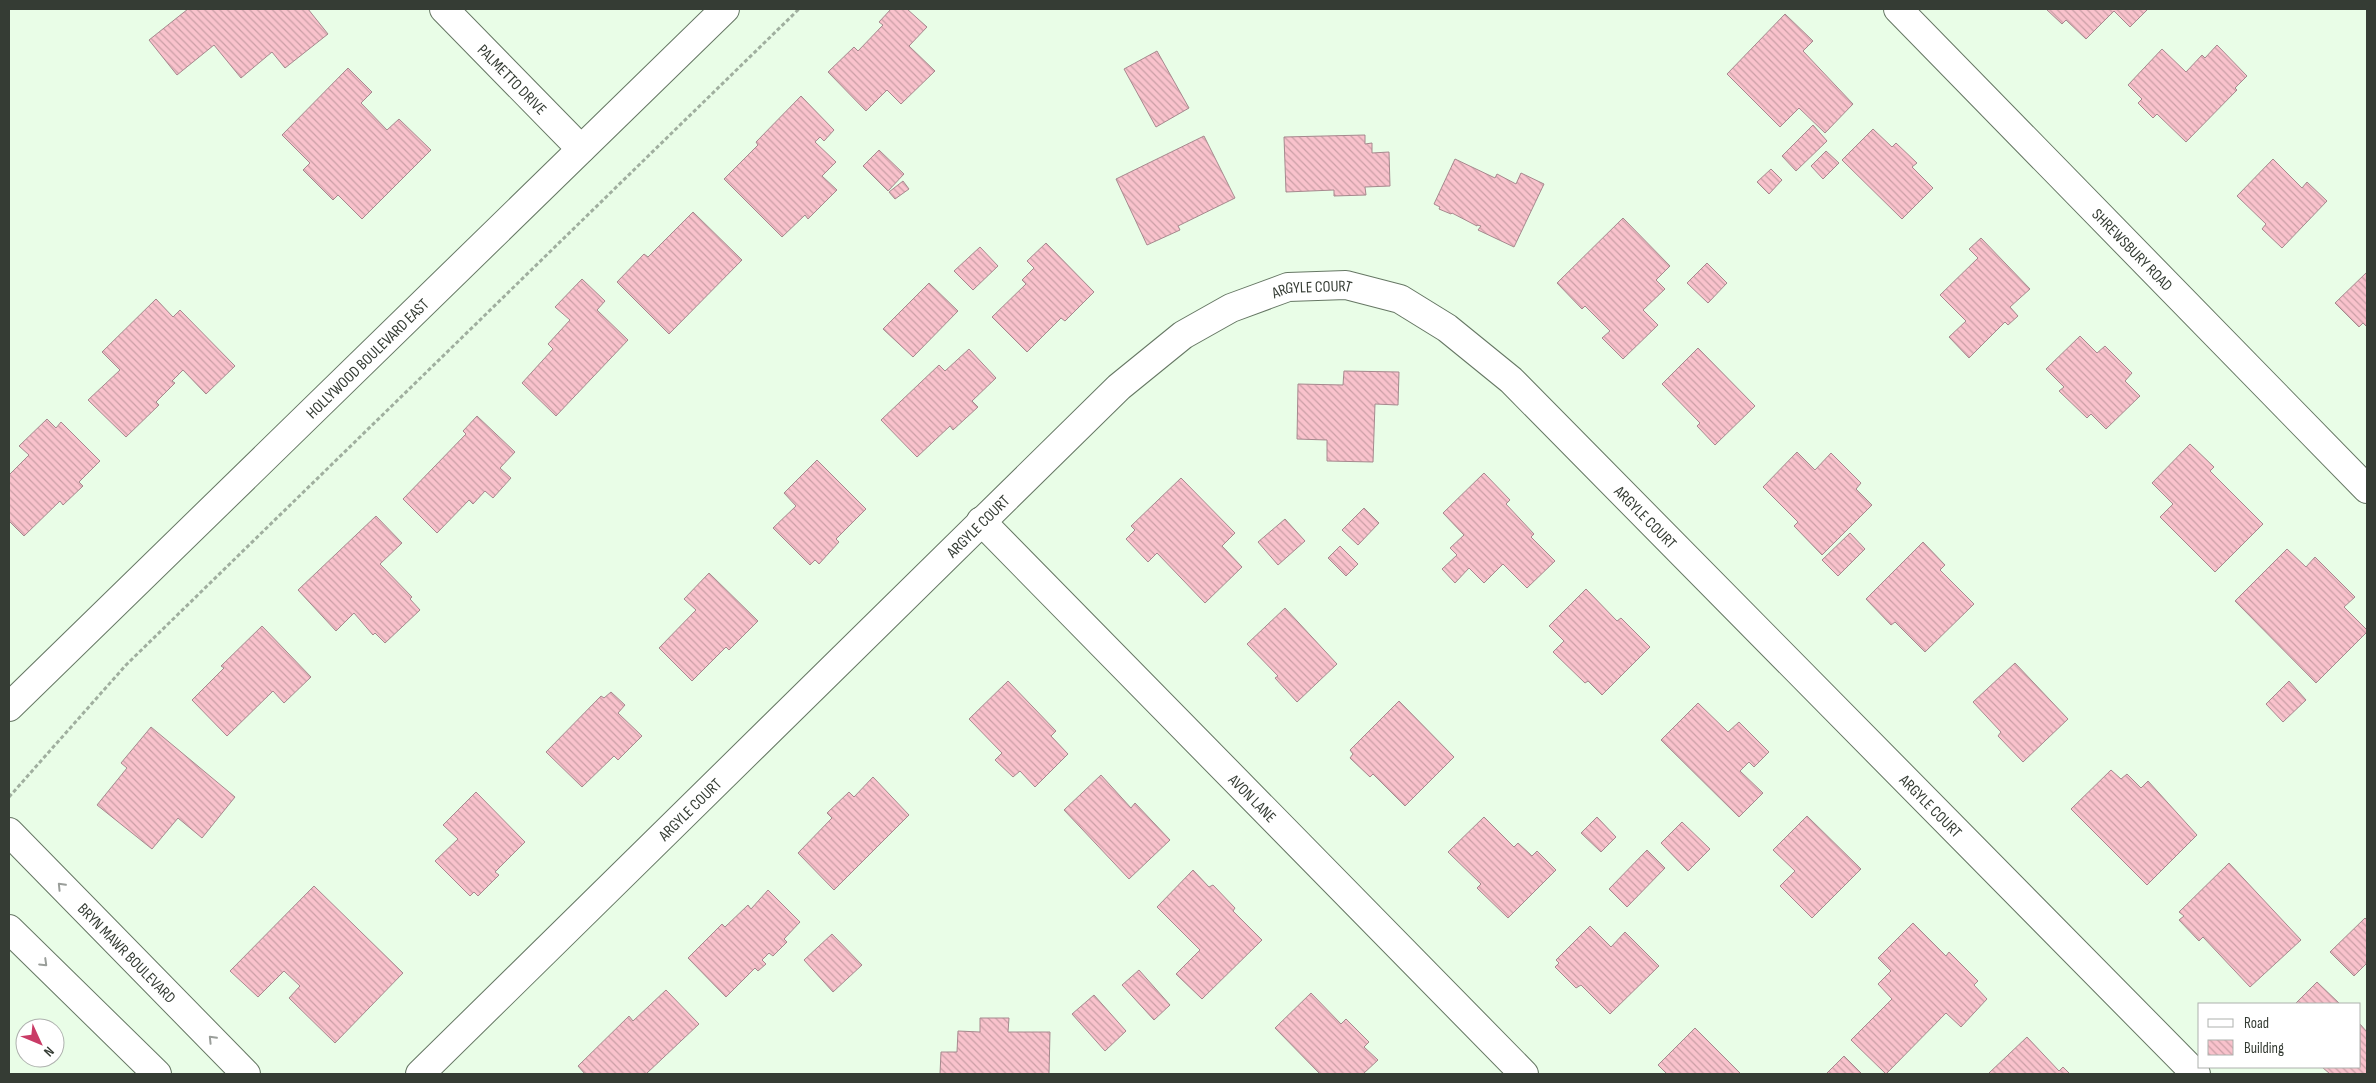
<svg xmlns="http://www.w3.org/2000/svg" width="2376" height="1083" font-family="'Sofia Sans Condensed',sans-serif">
<defs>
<pattern id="building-back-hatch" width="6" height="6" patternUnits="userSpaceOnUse" patternTransform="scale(1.25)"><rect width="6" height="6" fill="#f9c2cc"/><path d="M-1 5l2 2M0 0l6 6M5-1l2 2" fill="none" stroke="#ca9fa6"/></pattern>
</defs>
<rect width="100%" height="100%" fill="#e9fde7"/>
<!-- building -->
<path fill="url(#building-back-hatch)" stroke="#a6898e" d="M188,9H308L328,34L285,68L272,52L241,78L214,45L177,75L149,40Z
M891,9H907L927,27L909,46L935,71L901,104L887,90L866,111L828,72L854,47L858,51L883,25L879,22Z
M2046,9H2148L2130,27L2114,11L2086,39L2066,20L2062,24Z
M1785,14L1813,41L1803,51L1853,104L1825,133L1799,108L1780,127L1727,74Z
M2217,45L2247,76L2235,88L2237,90L2186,142L2157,114L2153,118L2138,103L2142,99L2128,85L2162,49L2186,72L2202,55L2205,58Z
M1157,51L1189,108L1156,127L1124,69Z
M348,68L372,92L361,103L387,130L399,119L431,150L362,219L338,195L333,200L303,170L310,163L282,135Z
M801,96L834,130L824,141L820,137L815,142L836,162L822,176L837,190L808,219L805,215L782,237L724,179L758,145L756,142Z
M1813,125L1827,141L1796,171L1782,156Z
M1873,129L1892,147L1896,143L1917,163L1912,167L1933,188L1902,219L1842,160Z
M1365,135V144L1372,143V153L1389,152L1390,186L1365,187L1366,195L1334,196V190L1286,192L1284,137Z
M1204,136L1235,198L1178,226L1180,230L1147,245L1116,179Z
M879,150L904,174L888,191L863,166Z
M1826,151L1839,163L1823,179L1811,166Z
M1455,159L1495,178L1497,174L1516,184L1521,173L1544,184L1514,247L1478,230L1481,226L1477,225V226L1452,213L1451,214L1439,209L1440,207L1434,204Z
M2273,159L2302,188L2307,182L2327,201L2282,248L2262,229L2266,224L2237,196Z
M1771,169L1782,180L1769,194L1757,182Z
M903,181L909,189L895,199L889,192Z
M693,212L742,260L669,334L617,282L644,254L648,257Z
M1623,218L1670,266L1656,280L1665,289L1643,310L1658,325L1623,359L1602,338L1610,331L1585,306L1582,309L1557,283Z
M1981,238L2030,289L2010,307L2018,316L2008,325L2005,322L1969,358L1949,337L1966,321L1940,295L1978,258L1969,249Z
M1046,243L1094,292L1065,321L1061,318L1027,352L992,317L1026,284L1022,280L1034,268L1027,261Z
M980,247L998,266L973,290L954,271Z
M1707,263L1727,283L1708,303L1687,283Z
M2367,272V327L2363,323L2359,327L2335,303Z
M582,279L605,301L597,310L628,340L556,416L522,383L553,349L548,344L570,320L555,307Z
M929,283L958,311L913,357L883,329Z
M156,299L173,317L180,310L235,366L206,394L183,370L172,381L175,383L156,402L159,405L126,437L88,400L120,370L102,352Z
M2080,336L2097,353L2105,346L2132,373L2125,381L2140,396L2106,429L2091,414L2087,418L2059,391L2064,387L2046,369Z
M1698,348L1755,406L1715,445L1697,426L1700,423L1662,384Z
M969,349L996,378L972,401L978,407L953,430L950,426L917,457L881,420L939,365L945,371Z
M1344,371L1399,372L1398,405L1375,404L1373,462L1327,461V440L1297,439L1298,384L1343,385Z
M477,416L515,452L500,468L511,478L493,498L485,491L473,504L469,500L437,533L403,499L466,434L463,431Z
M47,419L56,428L61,422L100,461L79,482L83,486L63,505L60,501L24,536L9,521V475L29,455L19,446Z
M2190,444L2214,467L2210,471L2263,524L2215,572L2160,517L2173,504L2152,483Z
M1797,452L1815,470L1831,453L1861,483L1856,489L1872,505L1822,555L1794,526L1798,522L1763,487Z
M817,460L866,509L836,539L839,542L819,564L815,560L810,565L773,528L796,506L784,493Z
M1484,473L1510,500L1506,504L1534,534L1531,537L1555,561L1527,588L1503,564L1484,583L1469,568L1455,583L1442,569L1457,555L1450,548L1464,535L1443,513Z
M1181,478L1235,533L1222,546L1242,567L1205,603L1157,553L1148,562L1126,539L1135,530L1131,526Z
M1364,508L1379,523L1358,545L1342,530Z
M376,516L402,543L380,564L412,597L410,599L420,610L385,643L375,633L373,635L354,613L336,631L298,590Z
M1285,519L1305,541L1278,565L1258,542Z
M1850,533L1865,549L1838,576L1822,560Z
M1923,542L1945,565L1940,570L1974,604L1925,652L1895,622L1891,625L1866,599Z
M1340,546L1358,564L1346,576L1328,558Z
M2287,549L2306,567L2315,557L2355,597L2344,607L2367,630V632L2316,683L2235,601Z
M709,573L758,621L729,650L726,647L692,681L659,648L696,610L684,599Z
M1586,589L1617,621L1621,618L1650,647L1602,695L1588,681L1585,683L1553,652L1564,641L1549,626Z
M1285,608L1337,664L1297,702L1275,678L1278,676L1247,644Z
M262,626L311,677L284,703L273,691L227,736L192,700L224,668L221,666Z
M2015,663L2068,719L2023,762L1998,736L2001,732L1973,702Z
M1008,681L1056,731L1051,736L1068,754L1035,787L1020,771L1013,777L995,760L1002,753L969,719Z
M2289,681L2306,700L2283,722L2266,704Z
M611,692L625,705L618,713L642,736L618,760L614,756L582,787L546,752L601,696L604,698Z
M1399,701L1454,757L1405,806L1373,774L1370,777L1350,758L1353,754L1350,750Z
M1698,703L1728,732L1739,722L1769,752L1754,767L1749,762L1740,771L1763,793L1739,817L1661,740Z
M151,727L235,797L202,838L178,818L152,849L97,805L127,768L121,763Z
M2111,770L2121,779L2127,774L2141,788L2148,781L2197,835L2147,885L2071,809Z
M1101,775L1131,808L1135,803L1170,840L1129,879L1064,810Z
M873,777L909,815L834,890L798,853L832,818L827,813L849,792L854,797Z
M476,792L525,842L495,872L499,875L478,896L474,892L470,896L435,861L458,839L443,825Z
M1807,816L1861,869L1812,918L1780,886L1795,871L1773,850Z
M1484,817L1514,847L1518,843L1532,856L1537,851L1556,870L1508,918L1477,888L1481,884L1448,852Z
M1597,817L1616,837L1601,852L1581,833Z
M1682,822L1710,849L1688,871L1661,843Z
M1647,850L1665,868L1627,907L1609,889Z
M2229,863L2301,940L2250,987L2203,937L2199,941L2179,920L2184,916L2179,912Z
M1193,870L1209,887L1213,885L1235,908L1233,911L1262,940L1202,999L1176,974L1200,950L1157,907Z
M314,886L403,973L335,1043L289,998L300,986L284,971L258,997L230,971Z
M768,890L800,922L784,939L787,942L773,956L769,953L762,960L766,964L758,971L755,968L726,997L688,958L722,924L725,927L748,905L751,909Z
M2365,918L2367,920V963L2354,976L2330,952Z
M1913,923L1946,956L1949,952L1978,981L1974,985L1987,999L1961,1027L1946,1013L1886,1074L1851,1040L1892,999L1878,984L1891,971L1878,958Z
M1590,926L1611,947L1625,932L1659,966L1610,1014L1581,985L1576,988L1555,967L1559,963L1556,960Z
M832,934L862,965L833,992L804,960Z
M1139,970L1170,1005L1154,1020L1122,985Z
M2317,982L2340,1004H2295Z
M666,990L699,1024L646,1074H585L578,1066L629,1016L633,1021Z
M1311,993L1341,1024L1346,1019L1369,1042L1364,1047L1378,1060L1363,1074H1320L1275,1028Z
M1094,995L1126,1031L1105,1051L1072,1014Z
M980,1018H1009L1008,1032H1050L1049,1074H940L941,1052H957L958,1031L980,1032Z
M2360,1024L2367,1032V1074H2330L2322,1067H2360Z
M1695,1028L1741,1074H1667L1658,1065Z
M2027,1037L2059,1071L2063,1067L2070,1074H1991L1989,1073Z
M1844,1056L1862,1074H1826Z"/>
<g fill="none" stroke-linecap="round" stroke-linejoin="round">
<!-- minor casing -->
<g stroke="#667764" stroke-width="30">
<g id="minor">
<path id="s1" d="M444,9L581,149"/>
<path id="s2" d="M1898,9L2367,489"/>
<path id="s3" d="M981,521L1524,1074"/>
<path id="s4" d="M9,707L725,9"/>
<path id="s5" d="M9,832L246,1074"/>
<path d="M9,929L157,1074"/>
<path id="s6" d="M420,1074L1119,387L1183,335L1231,308L1288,287L1346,285L1400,299L1447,328L1511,380L2196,1074"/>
</g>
</g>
<!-- path -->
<path stroke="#a0af9f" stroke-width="3" stroke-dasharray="4 2.5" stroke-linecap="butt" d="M9,797L126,665L799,9"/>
<!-- minor -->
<use href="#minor" stroke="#fff" stroke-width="28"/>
</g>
<!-- one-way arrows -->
<defs><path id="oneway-chevron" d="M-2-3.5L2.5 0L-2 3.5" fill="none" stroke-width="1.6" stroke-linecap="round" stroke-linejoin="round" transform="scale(1.25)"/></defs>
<g stroke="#9a9e9a">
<use href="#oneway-chevron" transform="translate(61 886) rotate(-134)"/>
<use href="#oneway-chevron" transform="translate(44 963) rotate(44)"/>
<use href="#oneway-chevron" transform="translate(212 1039) rotate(-134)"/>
</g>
<g text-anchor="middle" stroke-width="5" stroke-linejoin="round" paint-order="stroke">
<!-- street labels -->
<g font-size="16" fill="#353c34" stroke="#fff">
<text dy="6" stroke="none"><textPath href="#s1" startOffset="98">PALMETTO DRIVE</textPath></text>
<text dy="6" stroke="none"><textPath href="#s2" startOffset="336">SHREWSBURY ROAD</textPath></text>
<text dy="6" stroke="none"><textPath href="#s6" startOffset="1202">ARGYLE COURT</textPath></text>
<text dy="6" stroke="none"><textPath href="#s4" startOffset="500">HOLLYWOOD BOULEVARD EAST</textPath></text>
<text dy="6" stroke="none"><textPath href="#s6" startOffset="1622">ARGYLE COURT</textPath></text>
<text dy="6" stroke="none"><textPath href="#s6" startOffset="782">ARGYLE COURT</textPath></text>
<text dy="6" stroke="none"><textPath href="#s3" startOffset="388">AVON LANE</textPath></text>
<text dy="6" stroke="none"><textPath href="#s6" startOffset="2028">ARGYLE COURT</textPath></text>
<text dy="6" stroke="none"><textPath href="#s6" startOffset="378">ARGYLE COURT</textPath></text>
<text dy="6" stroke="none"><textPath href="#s5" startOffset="169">BRYN MAWR BOULEVARD</textPath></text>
</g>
</g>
<!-- border -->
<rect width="2376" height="1083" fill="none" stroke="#353c34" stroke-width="20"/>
<!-- legend -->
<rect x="2198" y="1003" width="162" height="65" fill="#ffffff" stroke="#aeb1ae"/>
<rect x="2208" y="1019" width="25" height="8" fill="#ffffff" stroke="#aeb1ae"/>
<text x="2244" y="1028" font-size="15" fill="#353c34">Road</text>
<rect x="2208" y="1040" width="25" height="15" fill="url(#building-back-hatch)" stroke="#aeb1ae"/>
<text x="2244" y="1053" font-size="15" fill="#353c34">Building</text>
<!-- north arrow -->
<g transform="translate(40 1043) rotate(134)"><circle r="24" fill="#ffffff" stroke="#aeb1ae"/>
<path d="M0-4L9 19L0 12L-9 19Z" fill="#c93b66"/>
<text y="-8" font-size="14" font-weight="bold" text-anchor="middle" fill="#353c34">N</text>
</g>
</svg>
